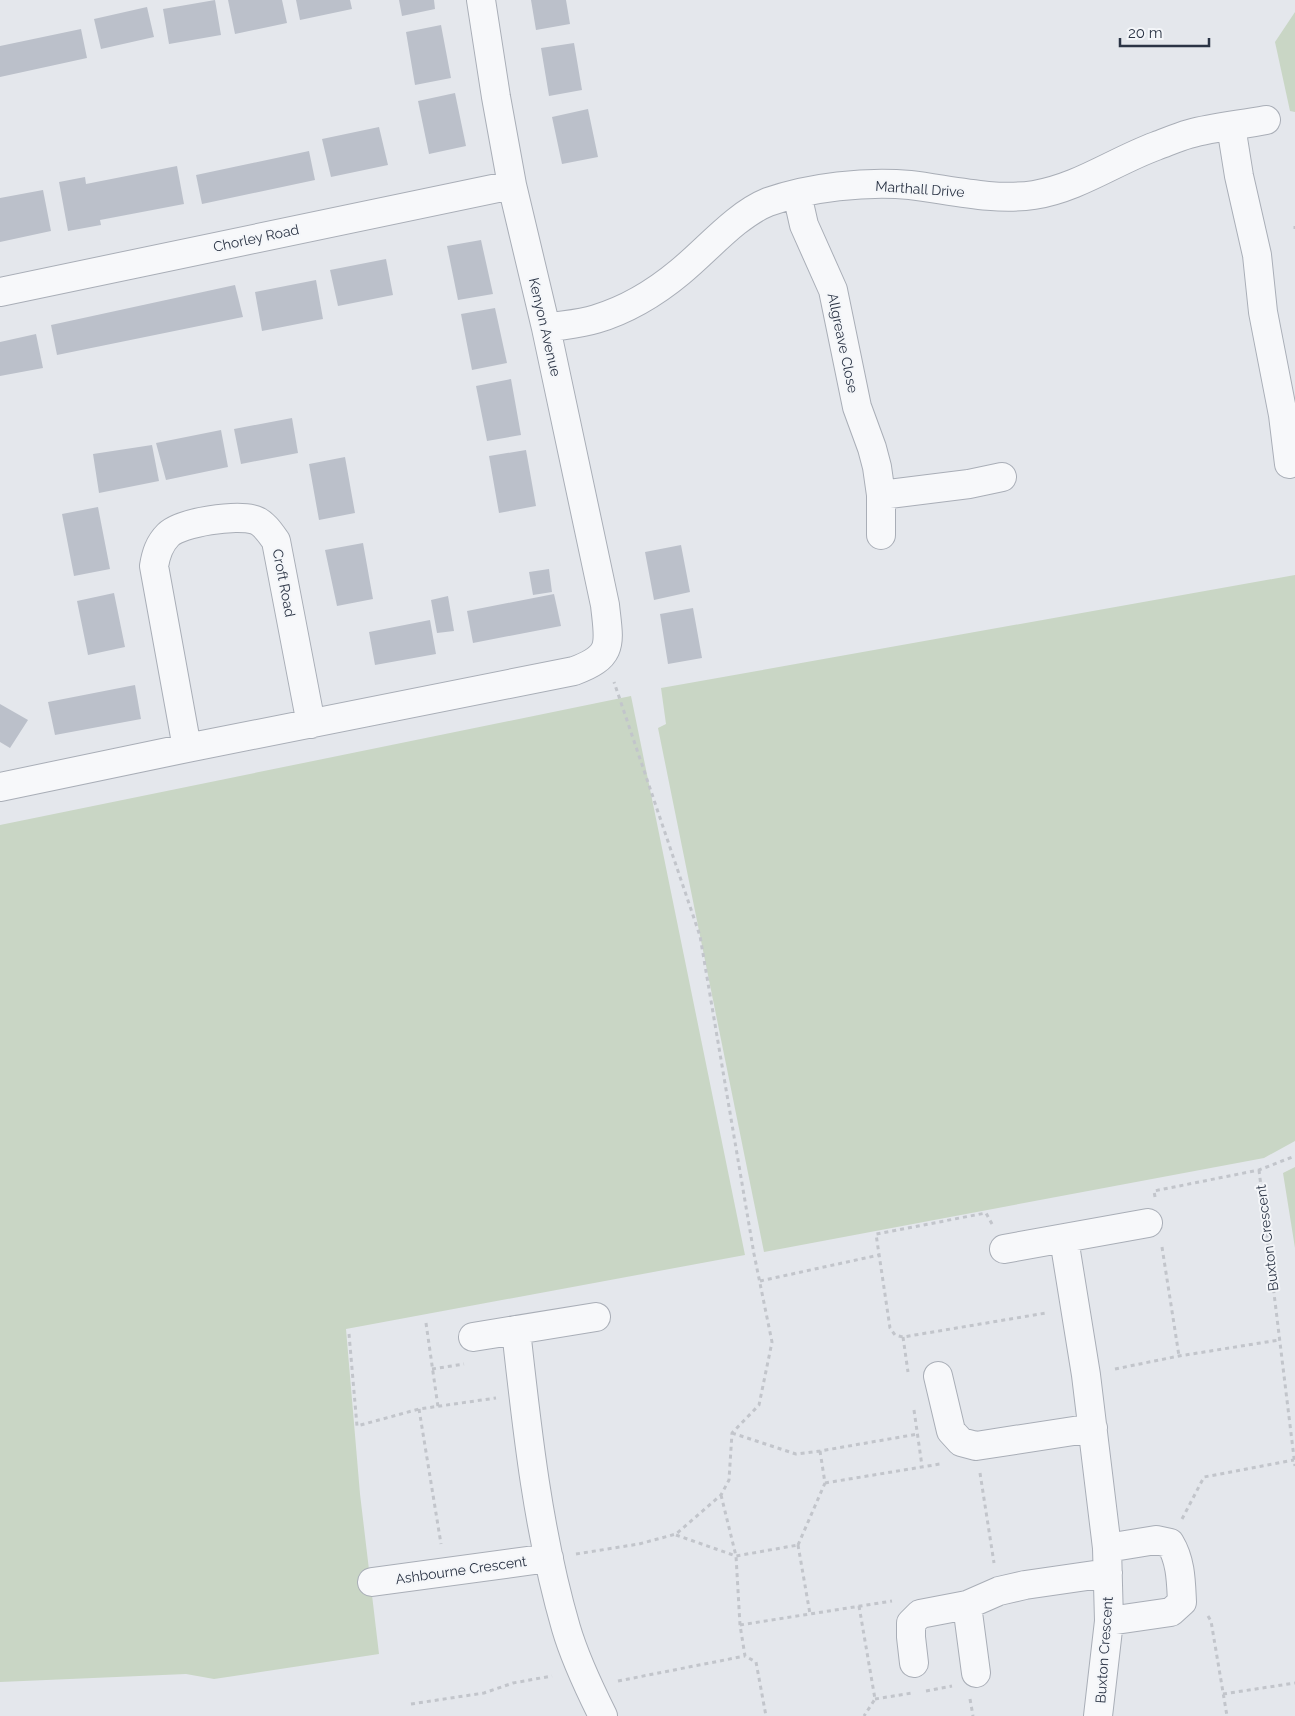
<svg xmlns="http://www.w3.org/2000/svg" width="1295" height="1716" font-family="Raleway,sans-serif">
<rect width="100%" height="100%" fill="#e4e7ec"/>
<!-- green -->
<path fill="#c9d6c5" d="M1295,12V112L1290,111L1275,42Z
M1295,575V1141L1264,1158L764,1252L658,728L666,724L661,688Z
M631,696L745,1255L346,1329L360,1494L379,1654L214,1679L186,1674L0,1682V825Z
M1295,1167V1248L1283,1173Z"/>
<!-- building -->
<path fill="#bbc0ca" d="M215,0L221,35L169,44L163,9Z
M228,0H282L287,23L235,34Z
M296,0H350L352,9L300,20Z
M399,0H434L435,9L402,16Z
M531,0H566L570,24L536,30Z
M147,7L154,37L101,49L94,19Z
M441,25L451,78L415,85L406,32Z
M81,29L87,58L0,77V46Z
M574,43L582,90L549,96L541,48Z
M455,93L466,146L429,154L418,101Z
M588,109L598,157L562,164L552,117Z
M379,127L388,165L331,177L322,139Z
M309,151L315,180L202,204L196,175Z
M177,166L184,204L100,220L101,225L68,231L59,182L85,177L86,184Z
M43,190L51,231L0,242V198Z
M481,240L493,294L458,300L447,246Z
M386,259L393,295L338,306L330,270Z
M316,280L323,319L262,331L255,292Z
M235,285L243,317L57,355L51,325Z
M495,308L507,363L472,370L461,314Z
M36,334L43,368L0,376V342Z
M511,379L521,435L487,441L476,386Z
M292,418L298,453L241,464L234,429Z
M221,430L228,467L166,480L156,443Z
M152,445L159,481L99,493L93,454Z
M526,450L536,506L499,513L489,456Z
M345,457L355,513L319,520L309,464Z
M98,507L110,569L74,576L62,514Z
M363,543L373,599L337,606L325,550Z
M681,545L690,592L654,600L645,552Z
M549,569L552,592L533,595L529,572Z
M114,593L125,647L88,655L77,601Z
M554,594L561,626L473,643L467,611Z
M448,596L454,631L437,633L431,600Z
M693,608L702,658L668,664L660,614Z
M430,620L436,654L375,665L369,632Z
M135,685L141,719L55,735L48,702Z
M0,704L28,720L10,748L0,742Z"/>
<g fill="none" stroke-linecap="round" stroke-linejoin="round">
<!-- minor casing -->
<g stroke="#a9aeb7" stroke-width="30">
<path id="minor" d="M1231,126L1239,176L1257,255L1263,312L1283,415L1289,464
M797,194L804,225L833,290L857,407L872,448L877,467L881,495V535
M0,292L512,185
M546,328C562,325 580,324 596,319C626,310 656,292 680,272C707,250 736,215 768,202C810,187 866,181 910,185C951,190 993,201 1034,195C1078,188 1115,161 1156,146C1167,142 1178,137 1189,134C1214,127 1240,125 1266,120
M881,495L969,484L1002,477
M187,748L154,566C156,554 159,544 168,535C181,522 237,514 255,520C264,523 271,534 276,541L311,724
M0,787L187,748L574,671C615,656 609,643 605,605L546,328L512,185L496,97L481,0
M1064,1239L1086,1375L1107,1548L1109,1621L1098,1716
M1004,1249L1148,1223
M516,1330C527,1430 538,1532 566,1628C575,1659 589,1688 603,1716
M473,1337L596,1317
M938,1376L951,1431L961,1442L976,1446L1093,1428
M1107,1548L1156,1540L1170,1543C1181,1561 1181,1582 1182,1602L1171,1612L1109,1621
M372,1582L549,1558
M967,1605L976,1673
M914,1663L911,1637V1623L920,1614L967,1605L999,1591L1025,1585L1108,1573"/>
</g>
<!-- path -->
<path stroke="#c2c5cb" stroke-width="3" stroke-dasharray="4 4" stroke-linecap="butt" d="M1295,226V229
M1259,1170L1295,1466
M1155,1197L1154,1191L1259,1170L1295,1156
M992,1224L986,1213L876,1234L890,1328L895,1335L903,1337L1046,1313
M1162,1247L1179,1356
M760,1281L879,1255
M426,1323L438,1407
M349,1334L357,1426L419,1409L496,1398
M903,1337L908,1372
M432,1369L464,1364
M1115,1369L1179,1356L1279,1340
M419,1409L441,1544
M914,1410L922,1466
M732,1433L796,1454L820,1451L918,1434
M980,1473L994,1563
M825,1483L940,1464
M721,1495L736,1556L740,1625L745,1656L756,1662L766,1716
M1182,1519L1204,1477L1294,1460
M676,1535L736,1556L798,1545
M798,1545L825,1483L820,1451
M798,1545L810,1614
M576,1554L639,1544L676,1534L721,1495L729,1480L732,1433L759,1405L772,1342L754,1254L700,936L614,682
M859,1606L875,1699L864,1716
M1208,1616L1211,1621L1227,1716
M740,1625L892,1601
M618,1681L745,1656
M926,1691L952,1686
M1223,1694L1295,1683
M875,1699L912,1693
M970,1699L973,1716
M411,1704L484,1693L513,1683L552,1676"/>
<!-- minor -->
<use href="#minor" stroke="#f7f8fa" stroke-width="28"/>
</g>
<g text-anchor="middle" stroke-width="4" stroke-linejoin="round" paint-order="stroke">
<!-- street labels -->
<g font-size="14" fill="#2b3445" stroke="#f4f6f9">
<text transform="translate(920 189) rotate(4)" y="5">Marthall Drive</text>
<text transform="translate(256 238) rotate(-12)" y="5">Chorley Road</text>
<text transform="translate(545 327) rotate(77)" y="5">Kenyon Avenue</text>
<text transform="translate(843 343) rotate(78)" y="5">Allgreave Close</text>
<text transform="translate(284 583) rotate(79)" y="5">Croft Road</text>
<text transform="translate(1267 1238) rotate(-97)" y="5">Buxton Crescent</text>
<text transform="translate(461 1570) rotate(-8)" y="5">Ashbourne Crescent</text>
<text transform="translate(1104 1650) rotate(-86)" y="5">Buxton Crescent</text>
</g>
</g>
<!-- scale -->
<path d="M1120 38v8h89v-8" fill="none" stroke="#2b3445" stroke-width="2.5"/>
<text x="1128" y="38" font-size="15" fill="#2b3445" stroke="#f4f6f9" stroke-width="4" paint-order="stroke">20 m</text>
</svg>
